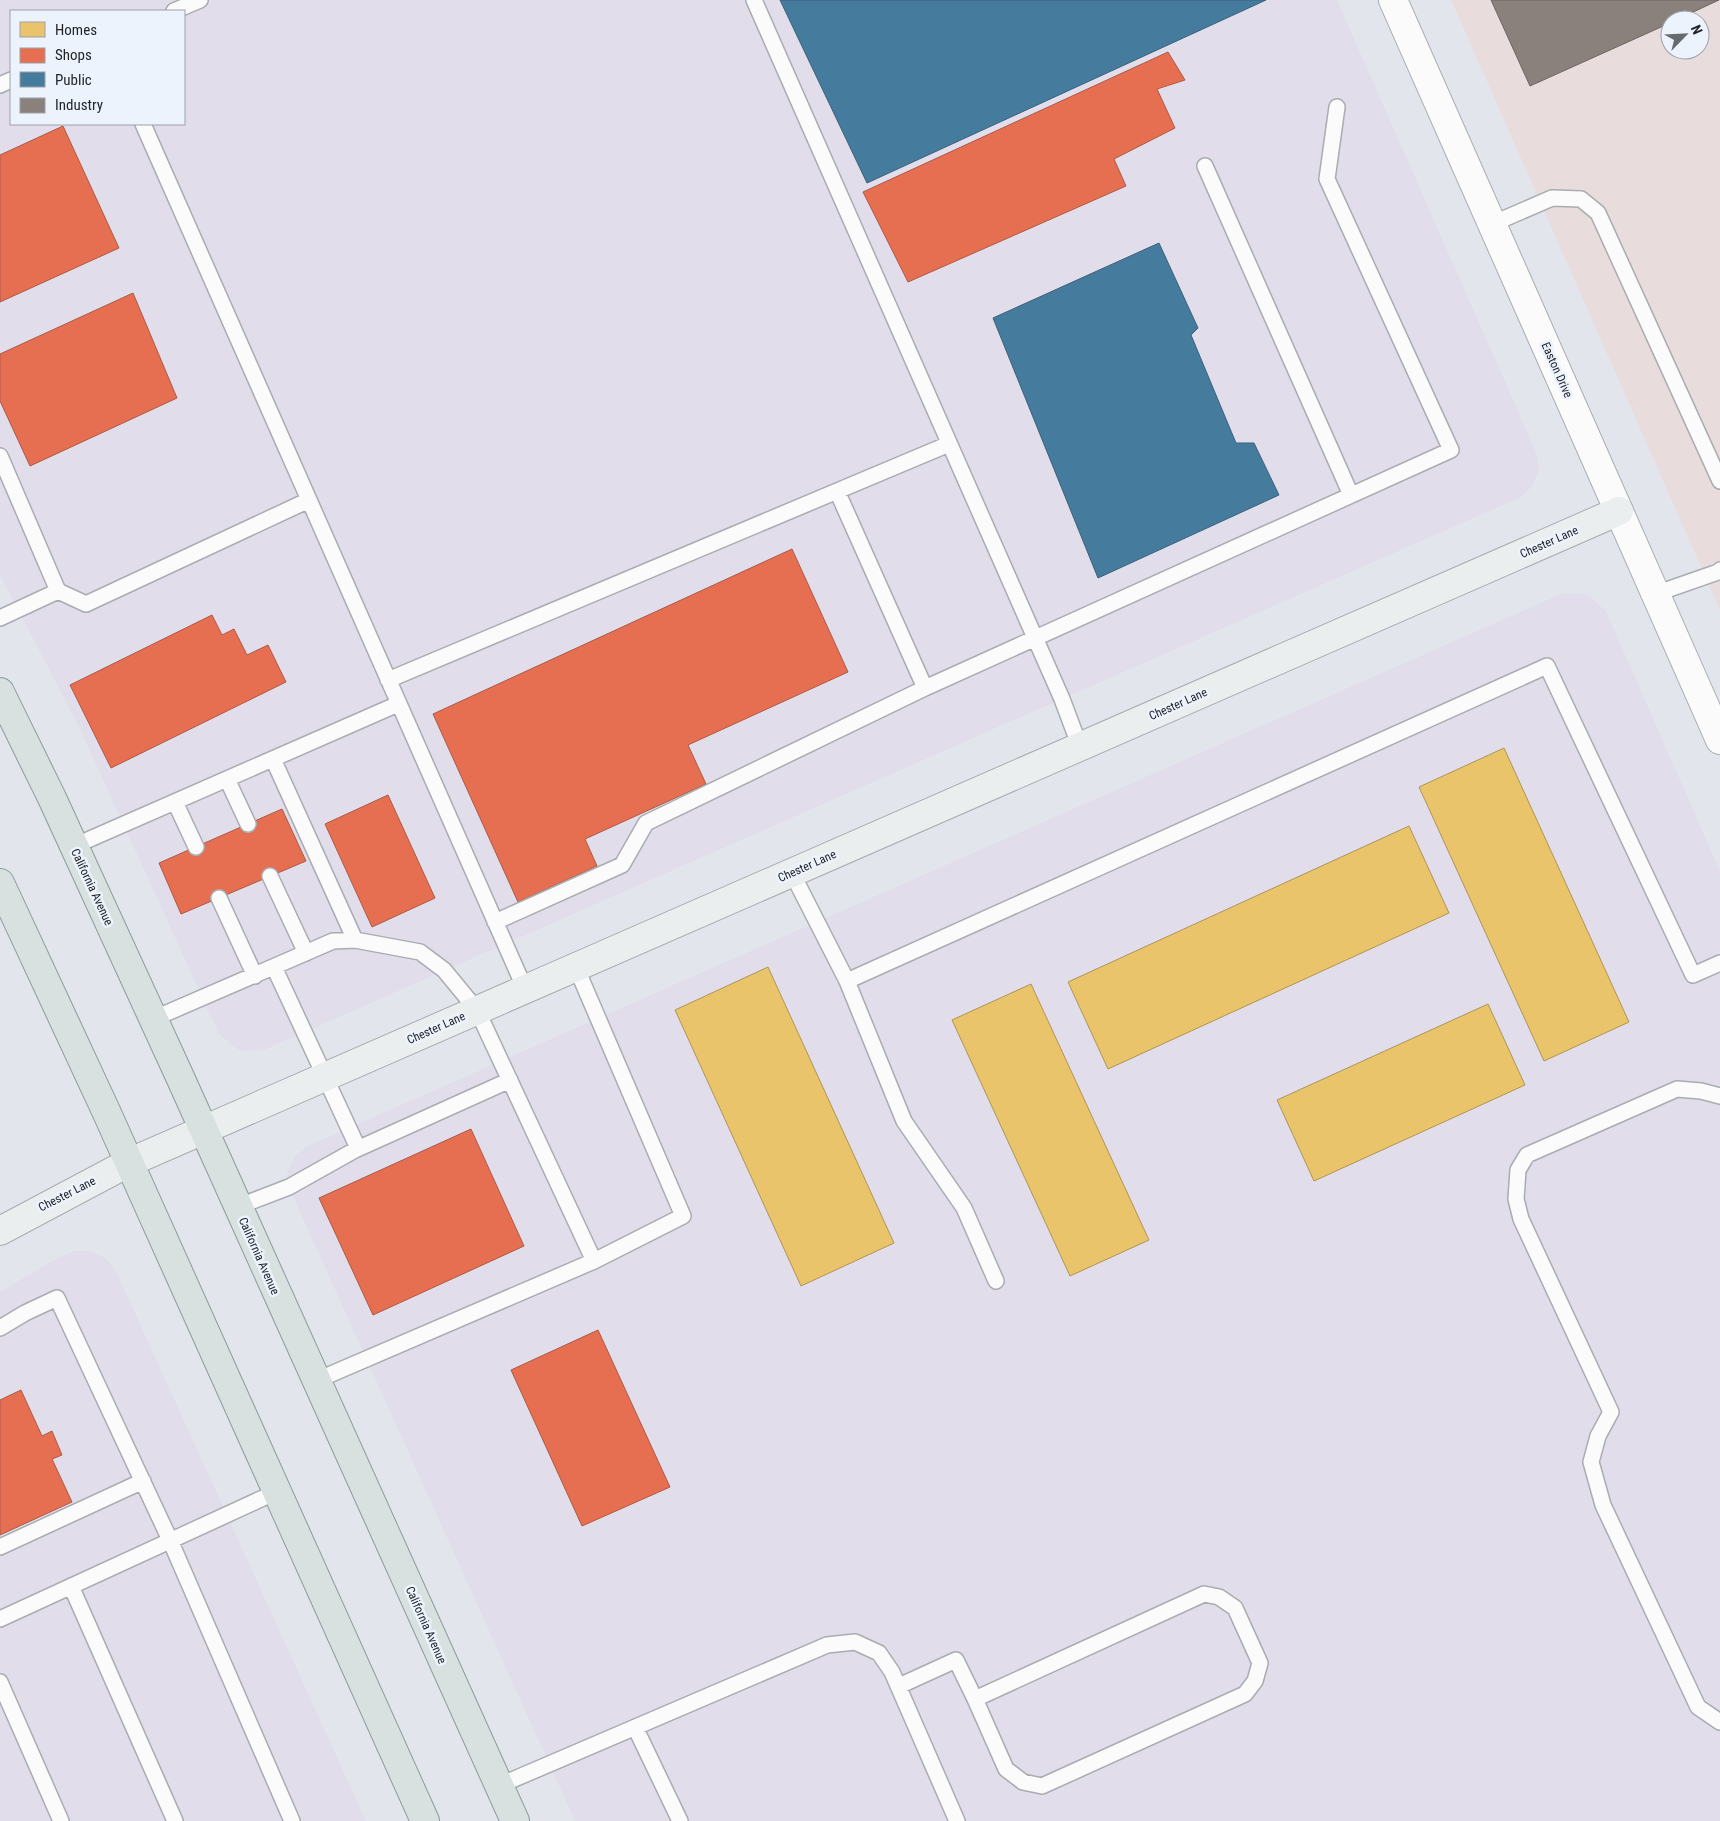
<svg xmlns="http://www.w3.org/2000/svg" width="1720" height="1821" font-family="'Roboto Condensed',sans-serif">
<rect width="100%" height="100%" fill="#e2e6ec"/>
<!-- commercial -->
<path fill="#e1ddeb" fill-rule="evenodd" d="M0,0H1337L1536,452L1539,470L1532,487L1519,498L264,1050L240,1051L219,1034L79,727L0,575ZM11,11H184V124H11Z
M1561,594H1587L1606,611L1720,871V1821H575L290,1190L287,1172L295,1156L308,1146Z
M74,1251H89L104,1257L115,1269L366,1821H0V1292L54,1260Z"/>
<!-- industrial -->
<path fill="#e9dcdc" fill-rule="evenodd" d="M1451,0H1720V610ZM1670,20H1700V50H1670Z"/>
<!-- homes -->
<path fill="#e9c46a" stroke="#ae9456" d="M1504,748L1629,1022L1544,1061L1419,787Z
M1409,826L1449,913L1108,1069L1068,982Z
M768,967L894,1243L801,1286L675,1010Z
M1031,984L1149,1240L1070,1276L952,1020Z
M1488,1004L1525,1085L1314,1181L1277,1100Z"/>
<!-- shops -->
<path fill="#e76f51" stroke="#ac5945" d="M1168,52L1185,80L1157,89L1175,128L1114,159L1126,186L908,282L863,192Z
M63,126L119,248L0,302V155Z
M133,293L177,398L30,466L0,401V354Z
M792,549L848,672L688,745L706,784L585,839L597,866L518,902L433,714Z
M212,615L222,635L234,629L247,655L268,645L286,682L111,768L70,685Z
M388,795L435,898L372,927L325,824Z
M282,809L306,861L181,914L159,863Z
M471,1129L524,1246L373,1315L319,1198Z
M598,1330L670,1487L582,1526L511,1370Z
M21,1390L42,1436L52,1431L62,1455L52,1459L72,1502L0,1535V1400Z"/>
<!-- public -->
<path fill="#457b9d" stroke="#3b617a" d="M780,0H1266L867,183Z
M1159,243L1198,328L1191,335L1236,443H1254L1279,495L1098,578L993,318Z"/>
<!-- industry -->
<path fill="#8a817c" stroke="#6b6563" d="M1491,0H1719L1676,20H1670V23L1530,86Z"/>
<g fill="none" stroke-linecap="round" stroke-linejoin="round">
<!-- lane casing -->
<g stroke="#a9acb0" stroke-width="18">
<path id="lane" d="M754,0L1062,699L1080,747
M174,11L200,0
M0,85L11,80
M143,124L525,989
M1205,166L1351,495
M1492,224L1552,198L1581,199L1598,213L1720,481
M0,456L58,591L86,604L309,500
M837,491L925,688L1451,450L1327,179L1337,107
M1655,594L1718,572L1720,570
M0,618L58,591
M388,680L949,444
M273,759L355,940
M227,779L248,824
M175,802L196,847
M74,846L398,704
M792,873L847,981L1547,666L1693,975L1720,963
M270,876L306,953
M219,898L255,976
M495,922L622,865L646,823L925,688
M274,967L358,1148
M847,981L904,1121L964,1208L996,1281
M153,1019L333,941L355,940L420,952L444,970L477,1010L594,1261L683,1216L576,967
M1720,1096L1701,1091L1677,1089L1527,1155L1518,1170L1516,1199L1521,1219L1611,1412L1598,1436L1591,1462L1603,1505L1698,1707L1720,1722
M237,1207L289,1187L355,1150L510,1080
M0,1328L25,1313L57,1298L170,1540L292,1821
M315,1381L594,1261
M0,1547L143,1481
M71,1586L175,1821
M0,1619L276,1492
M0,1682L61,1821
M899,1686L956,1660L975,1699L1006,1769L1023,1782L1042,1786L1245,1694L1255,1681L1260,1663L1235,1608L1219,1597L1204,1594L975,1699
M635,1727L680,1821
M498,1786L827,1645L855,1642L879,1653L892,1672L957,1821"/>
</g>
<!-- street casing -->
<g stroke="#a9acb0" stroke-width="30">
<path id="street" d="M1393,0L1720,740"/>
</g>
<!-- secondary casing -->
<g stroke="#a9acb0" stroke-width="30">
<path id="secondary" d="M0,1231L128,1163L1619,511"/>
</g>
<!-- primary casing -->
<g stroke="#8b9b9a" stroke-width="30">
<path id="primary" d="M0,692L52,798L180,1077L515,1821
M0,883L106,1111L425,1821"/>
</g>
<!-- lane -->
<use href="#lane" stroke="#fbfbfc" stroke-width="15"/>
<!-- street -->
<use href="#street" stroke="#fbfbfc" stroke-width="28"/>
<!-- secondary -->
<use href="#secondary" stroke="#eaeeee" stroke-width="28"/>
<!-- primary -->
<use href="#primary" stroke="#d8e1df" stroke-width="28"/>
</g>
<g text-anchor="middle" stroke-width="5" stroke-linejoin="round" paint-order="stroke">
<!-- street labels -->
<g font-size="12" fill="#232529" stroke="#ecf3fd">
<text transform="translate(1557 370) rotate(66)" y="4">Easton Drive</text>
<text transform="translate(1549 542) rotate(-24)" y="4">Chester Lane</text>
<text transform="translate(1178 704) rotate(-24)" y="4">Chester Lane</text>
<text transform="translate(807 866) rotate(-24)" y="4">Chester Lane</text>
<text transform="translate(92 887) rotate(65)" y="4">California Avenue</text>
<text transform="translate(436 1028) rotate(-24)" y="4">Chester Lane</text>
<text transform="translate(67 1194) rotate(-27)" y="4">Chester Lane</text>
<text transform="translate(259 1256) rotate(66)" y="4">California Avenue</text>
<text transform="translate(426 1625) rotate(66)" y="4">California Avenue</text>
</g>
</g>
<!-- legend -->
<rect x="10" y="10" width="175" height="115" fill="#ecf3fd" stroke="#9ca1a8"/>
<rect x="20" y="22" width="25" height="15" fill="#e9c46a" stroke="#9ca1a8"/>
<text x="55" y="35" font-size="15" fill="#232529">Homes</text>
<rect x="20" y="48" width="25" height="15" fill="#e76f51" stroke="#9ca1a8"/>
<text x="55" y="60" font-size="15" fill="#232529">Shops</text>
<rect x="20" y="72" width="25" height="15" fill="#457b9d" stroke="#9ca1a8"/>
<text x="55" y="85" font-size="15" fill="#232529">Public</text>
<rect x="20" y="98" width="25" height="15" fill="#8a817c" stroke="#9ca1a8"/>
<text x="55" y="110" font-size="15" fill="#232529">Industry</text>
<!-- north arrow -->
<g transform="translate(1685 35) rotate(66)"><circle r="24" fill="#ecf3fd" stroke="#9ca1a8"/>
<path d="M0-4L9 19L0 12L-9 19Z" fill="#66696d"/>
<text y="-8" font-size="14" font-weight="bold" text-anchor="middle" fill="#232529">N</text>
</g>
</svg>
